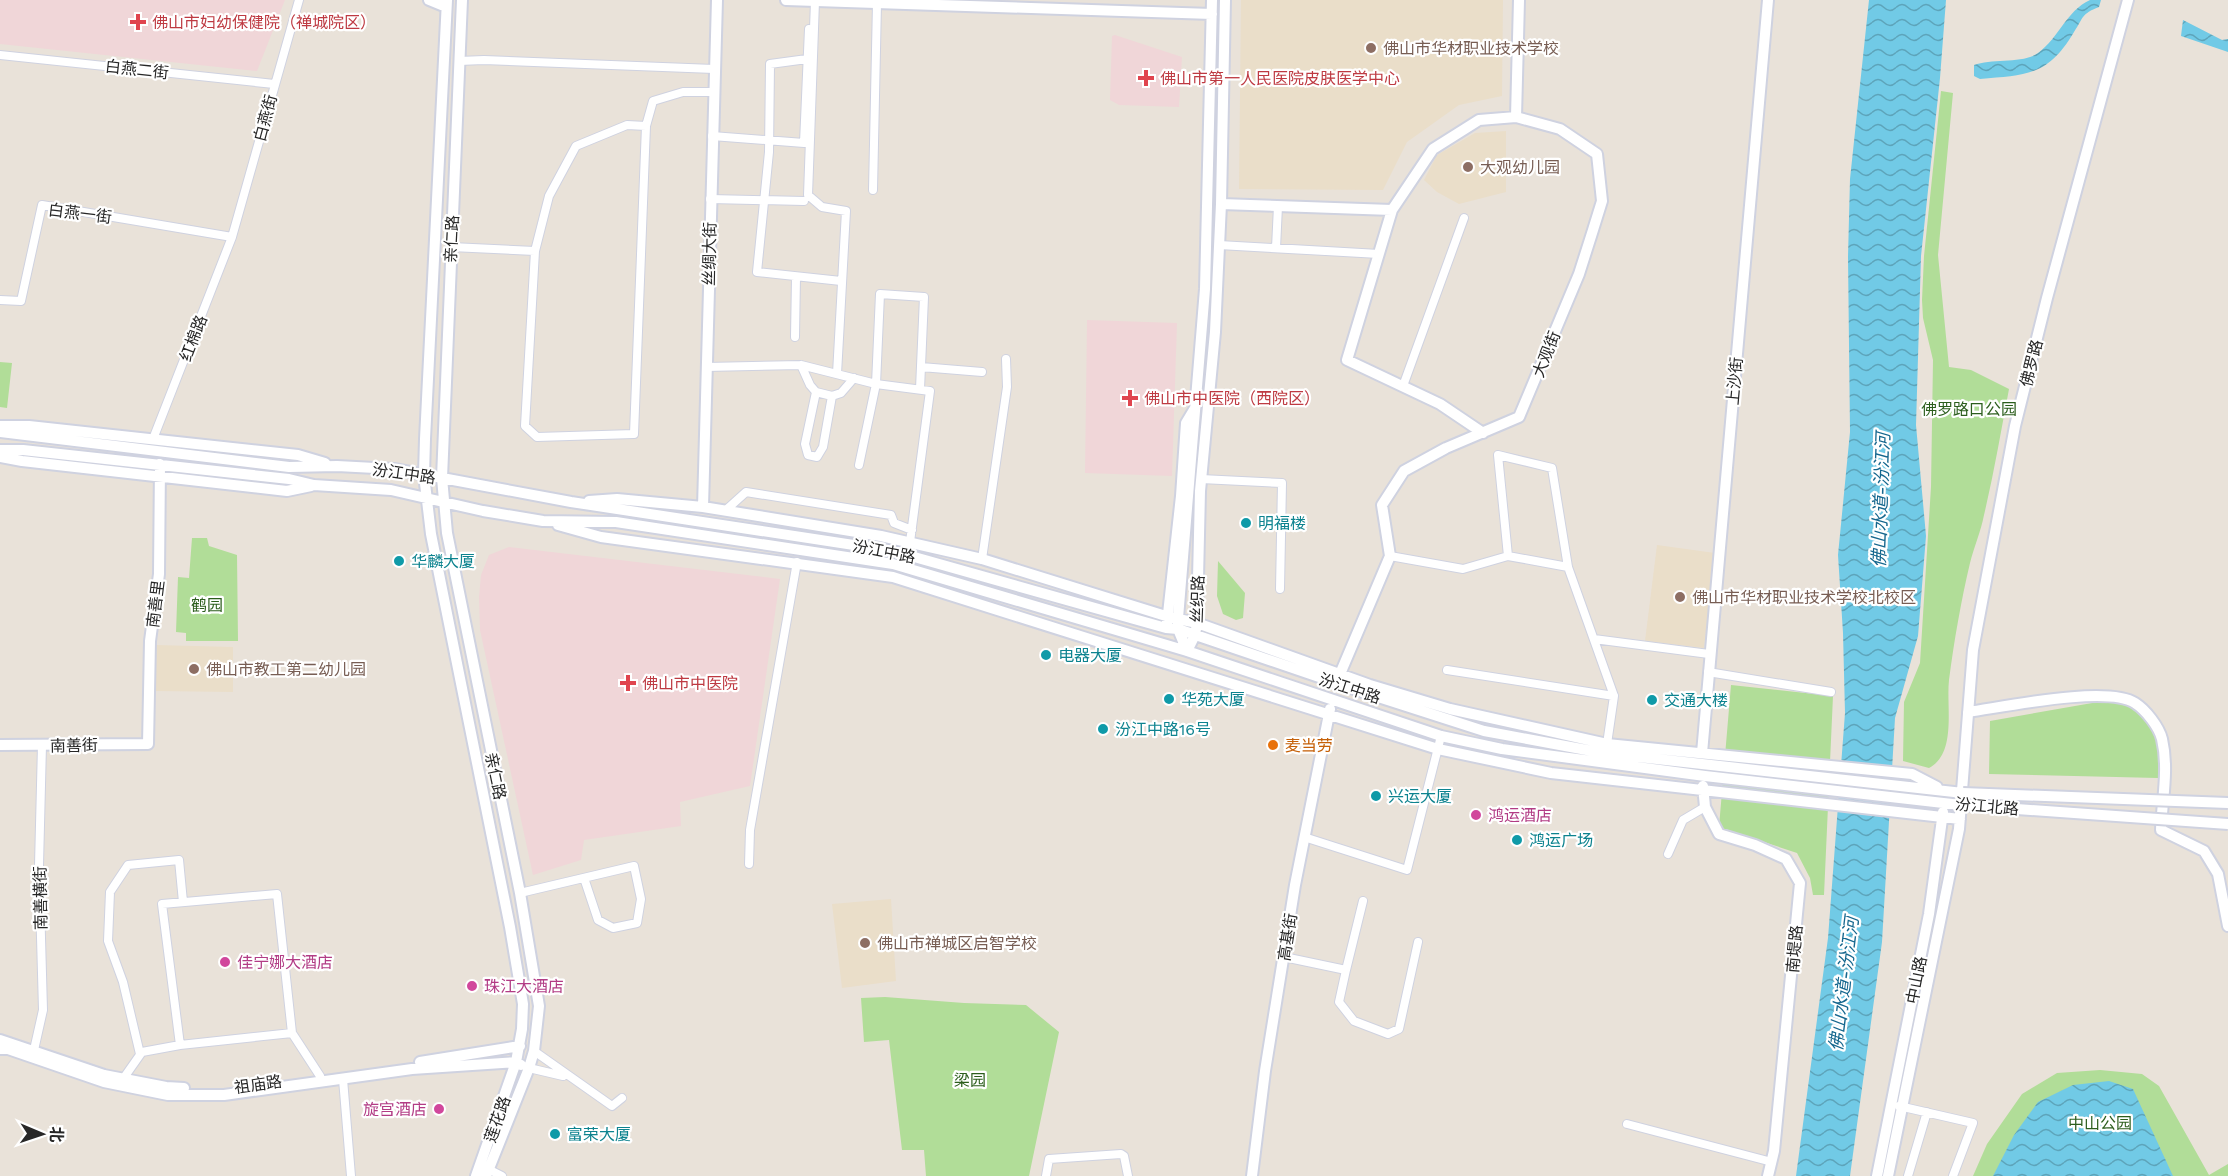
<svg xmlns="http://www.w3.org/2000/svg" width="2228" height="1176" font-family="'Work Sans','Noto Sans SC',sans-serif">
<defs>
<pattern id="water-waves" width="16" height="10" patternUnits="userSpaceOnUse" patternTransform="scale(1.5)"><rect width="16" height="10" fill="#71cae6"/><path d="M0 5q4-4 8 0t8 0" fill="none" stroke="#5da4ba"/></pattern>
</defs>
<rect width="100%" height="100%" fill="#e9e2d9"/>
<!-- education -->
<path fill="#eadec9" d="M1241,0H1503L1502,96L1459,105L1407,142L1383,190L1239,189Z
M1506,131V192L1459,204L1437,192L1424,180L1437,155L1475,133Z
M1657,545L1715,553L1704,648L1645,641Z
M156,645L233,647V692L155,691Z
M891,899L896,981L842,988L832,904Z"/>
<!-- medical -->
<path fill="#f0d6d8" d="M0,0H285L257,71L0,44Z
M1115,35L1182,57L1179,107L1119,105L1110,100L1112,36Z
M1087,320L1177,323L1172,476L1085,473Z
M509,547L780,579L750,786L680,802L681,826L584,840L581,860L533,875L480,630L479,597L481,575L489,555Z"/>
<!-- park -->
<path fill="#b1dd98" d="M1941,91L1953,93L1938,255L1949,367L1971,370L2009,389C2001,431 1994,473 1984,515C1981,531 1974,547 1970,563C1961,601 1954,641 1949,680C1946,707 1957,753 1929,768L1903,761L1904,702L1920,663L1931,487L1933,360L1923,318L1922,300L1924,256Z
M0,362L12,363L7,408L0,407Z
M192,538H207L209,546L237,555L238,641H186V633L176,632L178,577L189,578Z
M1218,561L1245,593L1243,618L1236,620L1223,614L1217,596Z
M1731,685L1833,696L1824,895H1813L1810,878L1797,853L1719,827Z
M2115,699L2133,706L2154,729L2159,751L2158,778L1989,774L1990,721Z
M885,997L964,1003L1026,1005L1059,1032L1029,1176H926L924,1150H902L889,1040L864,1042L861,998Z
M2100,1070L2142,1074L2159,1086L2209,1175L2228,1164V1176H1973L1987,1144L2022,1094L2057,1073Z"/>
<!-- water -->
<path fill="url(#water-waves)" d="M1869,0H1946L1940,78L1921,256L1916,425L1926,536L1918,636L1895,718L1882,942L1850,1176H1796L1828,938L1845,713L1843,633L1838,555L1850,432L1848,257L1850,179Z
M2090,0H2101L2099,7C2081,14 2084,17 2074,32C2048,76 2027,75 1980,79L1974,76V65C1992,58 2023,64 2038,53C2059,38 2066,11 2090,0Z
M2183,20L2222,40L2228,39V52L2181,36Z
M2109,1081L2133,1089L2173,1176H1993L2014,1135L2038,1102L2073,1085Z"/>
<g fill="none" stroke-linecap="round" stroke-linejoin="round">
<!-- street casing -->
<g stroke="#cfd2e0" stroke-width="10">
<path id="street" d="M815,1L808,195L822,207L846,211L837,374
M0,55L274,84
M807,59L770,64L769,152L757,272L841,281
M459,61L484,60L714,69
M712,136L804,143L809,29
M873,190L877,3
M710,199L804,201
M1219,245L1379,254
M451,247L535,251L549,196L576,146L627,125L646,126L653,101L683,92H714
M1276,248L1278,206
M535,251L525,426L537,437L634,434L646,126
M0,300L21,301L42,205L232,237
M795,337L796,277
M801,365L810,385L816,392L832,396L841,393L854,378
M706,367L801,365L876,384L930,391L910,542
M921,367L982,372
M1403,386L1464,218
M816,392L805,444L808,455L817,457L823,447L832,396
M153,439L232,237L299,0
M859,465L876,384L880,294L924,297L920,389
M1201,479L1282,483L1280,589
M726,510L746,492L891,515L894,523L912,530
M1390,556L1463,569L1508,556
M982,559L1007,387L1006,359
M1568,567L1508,556L1498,455L1552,468L1568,567L1614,696L1607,744
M1594,639L1709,654
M1447,670L1614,696
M1708,672L1831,692
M1304,837L1407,870L1441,736
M1668,854L1683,820L1705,807
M749,864L750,830L797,562
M520,893L634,866L641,899L637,923L613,928L598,920L584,878
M1284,957L1346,970L1339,1002L1354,1021L1388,1034L1399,1029L1418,942
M1346,970L1363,901
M180,1045L292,1033
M34,1050L43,1010L39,865L42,745
M534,1051L612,1106L622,1098
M140,1054L123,982L108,941L110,892L128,865L179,860L183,902
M529,1068L563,1076
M123,1079L142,1052L180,1045L162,904L277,894L292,1033L320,1076
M343,1079L351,1176
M1899,1106L1973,1123L1953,1176
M1627,1124L1772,1162
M488,1169L502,1176
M1046,1176L1049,1159L1121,1154L1124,1156L1128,1176
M1908,1176L1927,1112"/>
</g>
<!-- secondary casing -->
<g stroke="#cfd2e0" stroke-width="14">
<path id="secondary" d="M429,0L446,7
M447,0L425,439L424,475L431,534L510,927L523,1004L522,1029L516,1062L476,1176
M462,0L442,478L447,533L520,893L539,1006L534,1051L529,1068L486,1176
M786,0L1212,14
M1221,204L1392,210
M0,426H29L298,455L325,463
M0,432L289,467L337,466L394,469L571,502L893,551L1166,628L1178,629L1366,693L1484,731L1603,753L1963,793
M1483,433L1440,404L1347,360L1392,210L1433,149L1479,120L1516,117
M0,450H23L289,479L314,485L391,490L483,511L543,521L616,522L893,564L1187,651L1441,736L1502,749L1705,776L1961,805
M0,457L22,461L287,491L311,486
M589,501L617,499L703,507L881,536L982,559L1169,617L1197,623L1370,685L1450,709L1607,744L1912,774L1937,787
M703,507L717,0
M558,525L601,537L893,577L1438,749L1551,773L1960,819
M1167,623L1181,496L1186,423L1195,408
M1187,651L1195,635L1197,623L1200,491L1215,332L1221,204L1225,0
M1187,651L1178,629V618L1205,289L1212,0
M1340,674L1390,556L1382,505L1404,471L1446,448L1519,417L1579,274L1593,230L1602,201L1597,154L1560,129L1516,117L1519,0
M1968,712C2004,707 2107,685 2135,703C2146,710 2159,727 2162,739C2169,769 2162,800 2161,830L2204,851L2218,874L2228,926
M0,745L148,744L150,641L159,574L160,464
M1702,753L1768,0
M1703,786L1705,807L1719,834L1755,845L1786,859L1800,883L1774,1151L1768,1176
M0,1040L104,1075L166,1087L184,1088
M0,1049H8L104,1082L168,1095H224L412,1069L516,1062L521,1065
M420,1062L520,1046
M1252,1176L1265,1071L1295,885L1330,709
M1877,1176L1929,914L1943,812
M1888,1176L1959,829L1973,650L2015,426L2047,298L2128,0"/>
</g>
<!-- street -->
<use href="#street" stroke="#fff" stroke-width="8"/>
<!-- secondary -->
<use href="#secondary" stroke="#fff" stroke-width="10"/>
<!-- secondary-bridge casing -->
<g stroke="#cfd2e0" stroke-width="14" stroke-linecap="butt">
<path id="secondary-bridge" d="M1963,793L2228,803
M1961,805L2228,824"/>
</g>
<!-- secondary-bridge -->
<use href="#secondary-bridge" stroke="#fff" stroke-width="10"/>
</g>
<!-- markers -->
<g fill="#e0444e" stroke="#fff" stroke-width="2">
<path d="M135 13h6v6h6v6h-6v6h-6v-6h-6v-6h6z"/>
<path d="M1143 69h6v6h6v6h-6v6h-6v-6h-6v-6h6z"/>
<path d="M1127 389h6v6h6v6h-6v6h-6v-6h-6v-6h6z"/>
<path d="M625 674h6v6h6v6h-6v6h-6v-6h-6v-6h6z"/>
</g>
<g fill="#8d6e63" stroke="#fff" stroke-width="2">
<circle cx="1371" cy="48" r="6"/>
<circle cx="1468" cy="167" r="6"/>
<circle cx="1680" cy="597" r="6"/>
<circle cx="194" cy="669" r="6"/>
<circle cx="865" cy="943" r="6"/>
</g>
<g fill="#0f9aa8" stroke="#fff" stroke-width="2">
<circle cx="1246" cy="523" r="6"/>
<circle cx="399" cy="561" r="6"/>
<circle cx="1046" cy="655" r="6"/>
<circle cx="1169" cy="699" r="6"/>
<circle cx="1652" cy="700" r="6"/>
<circle cx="1103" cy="729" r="6"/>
<circle cx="1376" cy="796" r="6"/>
<circle cx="1517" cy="840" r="6"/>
<circle cx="555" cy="1134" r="6"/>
</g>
<circle fill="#e8710a" stroke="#fff" stroke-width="2" cx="1273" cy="745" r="6"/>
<g fill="#d1479c" stroke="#fff" stroke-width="2">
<circle cx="1476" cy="815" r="6"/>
<circle cx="225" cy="962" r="6"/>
<circle cx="472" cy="986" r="6"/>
<circle cx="439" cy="1109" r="6"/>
</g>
<g text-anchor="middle" stroke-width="4.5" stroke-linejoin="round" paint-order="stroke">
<!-- health labels -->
<g font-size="16" fill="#be3a42" stroke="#fff" text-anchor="start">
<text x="152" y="28">佛山市妇幼保健院（禅城院区）</text>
<text x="1160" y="84">佛山市第一人民医院皮肤医学中心</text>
<text x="1144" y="404">佛山市中医院（西院区）</text>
<text x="642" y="689">佛山市中医院</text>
</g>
<!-- education labels -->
<g font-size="16" fill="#785e54" stroke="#fff" text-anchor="start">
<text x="1383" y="54">佛山市华材职业技术学校</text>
<text x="1480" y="173">大观幼儿园</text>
<text x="1692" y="603">佛山市华材职业技术学校北校区</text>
<text x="206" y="675">佛山市教工第二幼儿园</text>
<text x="877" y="949">佛山市禅城区启智学校</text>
</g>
<!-- street labels -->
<g font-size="16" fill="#272727" stroke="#fff">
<text transform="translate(137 69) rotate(6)" y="6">白燕二街</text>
<text transform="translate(265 118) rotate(-75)" y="6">白燕街</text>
<text transform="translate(80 213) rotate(7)" y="6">白燕一街</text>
<text transform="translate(451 239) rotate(-87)" y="6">亲仁路</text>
<text transform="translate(709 254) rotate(-89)" y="6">丝绸大街</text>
<text transform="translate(193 338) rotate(-69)" y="6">红棉路</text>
<text transform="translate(1546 354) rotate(-68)" y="6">大观街</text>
<text transform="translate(2031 363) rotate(-76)" y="6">佛罗路</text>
<text transform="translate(1734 381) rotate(-85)" y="6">上沙街</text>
<text transform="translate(404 473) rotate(8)" y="6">汾江中路</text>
<text transform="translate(884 551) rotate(11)" y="6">汾江中路</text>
<text transform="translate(1197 599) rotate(-88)" y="6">丝织路</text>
<text transform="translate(155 604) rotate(-83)" y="6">南善里</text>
<text transform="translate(1350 688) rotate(18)" y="6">汾江中路</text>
<text transform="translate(74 745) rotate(-1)" y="6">南善街</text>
<text transform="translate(496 776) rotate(78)" y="6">亲仁路</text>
<text transform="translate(1987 806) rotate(5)" y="6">汾江北路</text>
<text transform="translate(40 898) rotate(-91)" y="6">南善横街</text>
<text transform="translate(1287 937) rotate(-81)" y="6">高基街</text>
<text transform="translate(1794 949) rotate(-85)" y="6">南堤路</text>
<text transform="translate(1916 980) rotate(-79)" y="6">中山路</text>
<text transform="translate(258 1084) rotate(-8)" y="6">祖庙路</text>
<text transform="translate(497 1119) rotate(-71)" y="6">莲花路</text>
</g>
<!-- park labels -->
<g font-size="16" fill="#2c5e1d" stroke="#fff">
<text x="1969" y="415">佛罗路口公园</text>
<text x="207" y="611">鹤园</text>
<text x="970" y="1086">梁园</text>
<text x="2100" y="1129">中山公园</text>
</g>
<!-- culture labels -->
<g font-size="16" fill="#0d838f" stroke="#fff" text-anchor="start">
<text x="1258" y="529">明福楼</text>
<text x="411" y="567">华麟大厦</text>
<text x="1058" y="661">电器大厦</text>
<text x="1181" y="705">华苑大厦</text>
<text x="1664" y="706">交通大楼</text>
<text x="1115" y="735">汾江中路16号</text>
<text x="1388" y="802">兴运大厦</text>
<text x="1529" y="846">鸿运广场</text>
<text x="567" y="1140">富荣大厦</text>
</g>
<!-- food labels -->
<g font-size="16" fill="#c56008" stroke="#fff" text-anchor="start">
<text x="1285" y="751">麦当劳</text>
</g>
<!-- hotel labels -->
<g font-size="16" fill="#b23c85" stroke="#fff" text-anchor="start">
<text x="1488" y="821">鸿运酒店</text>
<text x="237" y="968">佳宁娜大酒店</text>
<text x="484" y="992">珠江大酒店</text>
<text x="427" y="1115" text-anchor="end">旋宫酒店</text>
</g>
<!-- water labels -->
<g font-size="18" font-style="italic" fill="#15678e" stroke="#fff">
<text transform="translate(1881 500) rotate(-88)" y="6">佛山水道-汾江河</text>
<text transform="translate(1844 984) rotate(-83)" y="6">佛山水道-汾江河</text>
</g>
</g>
<!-- north arrow -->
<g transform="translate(42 1134) rotate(92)" stroke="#ffffff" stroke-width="4.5" paint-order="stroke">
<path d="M0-4.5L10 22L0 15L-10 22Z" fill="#272727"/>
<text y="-9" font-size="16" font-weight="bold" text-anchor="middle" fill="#272727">北</text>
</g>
</svg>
